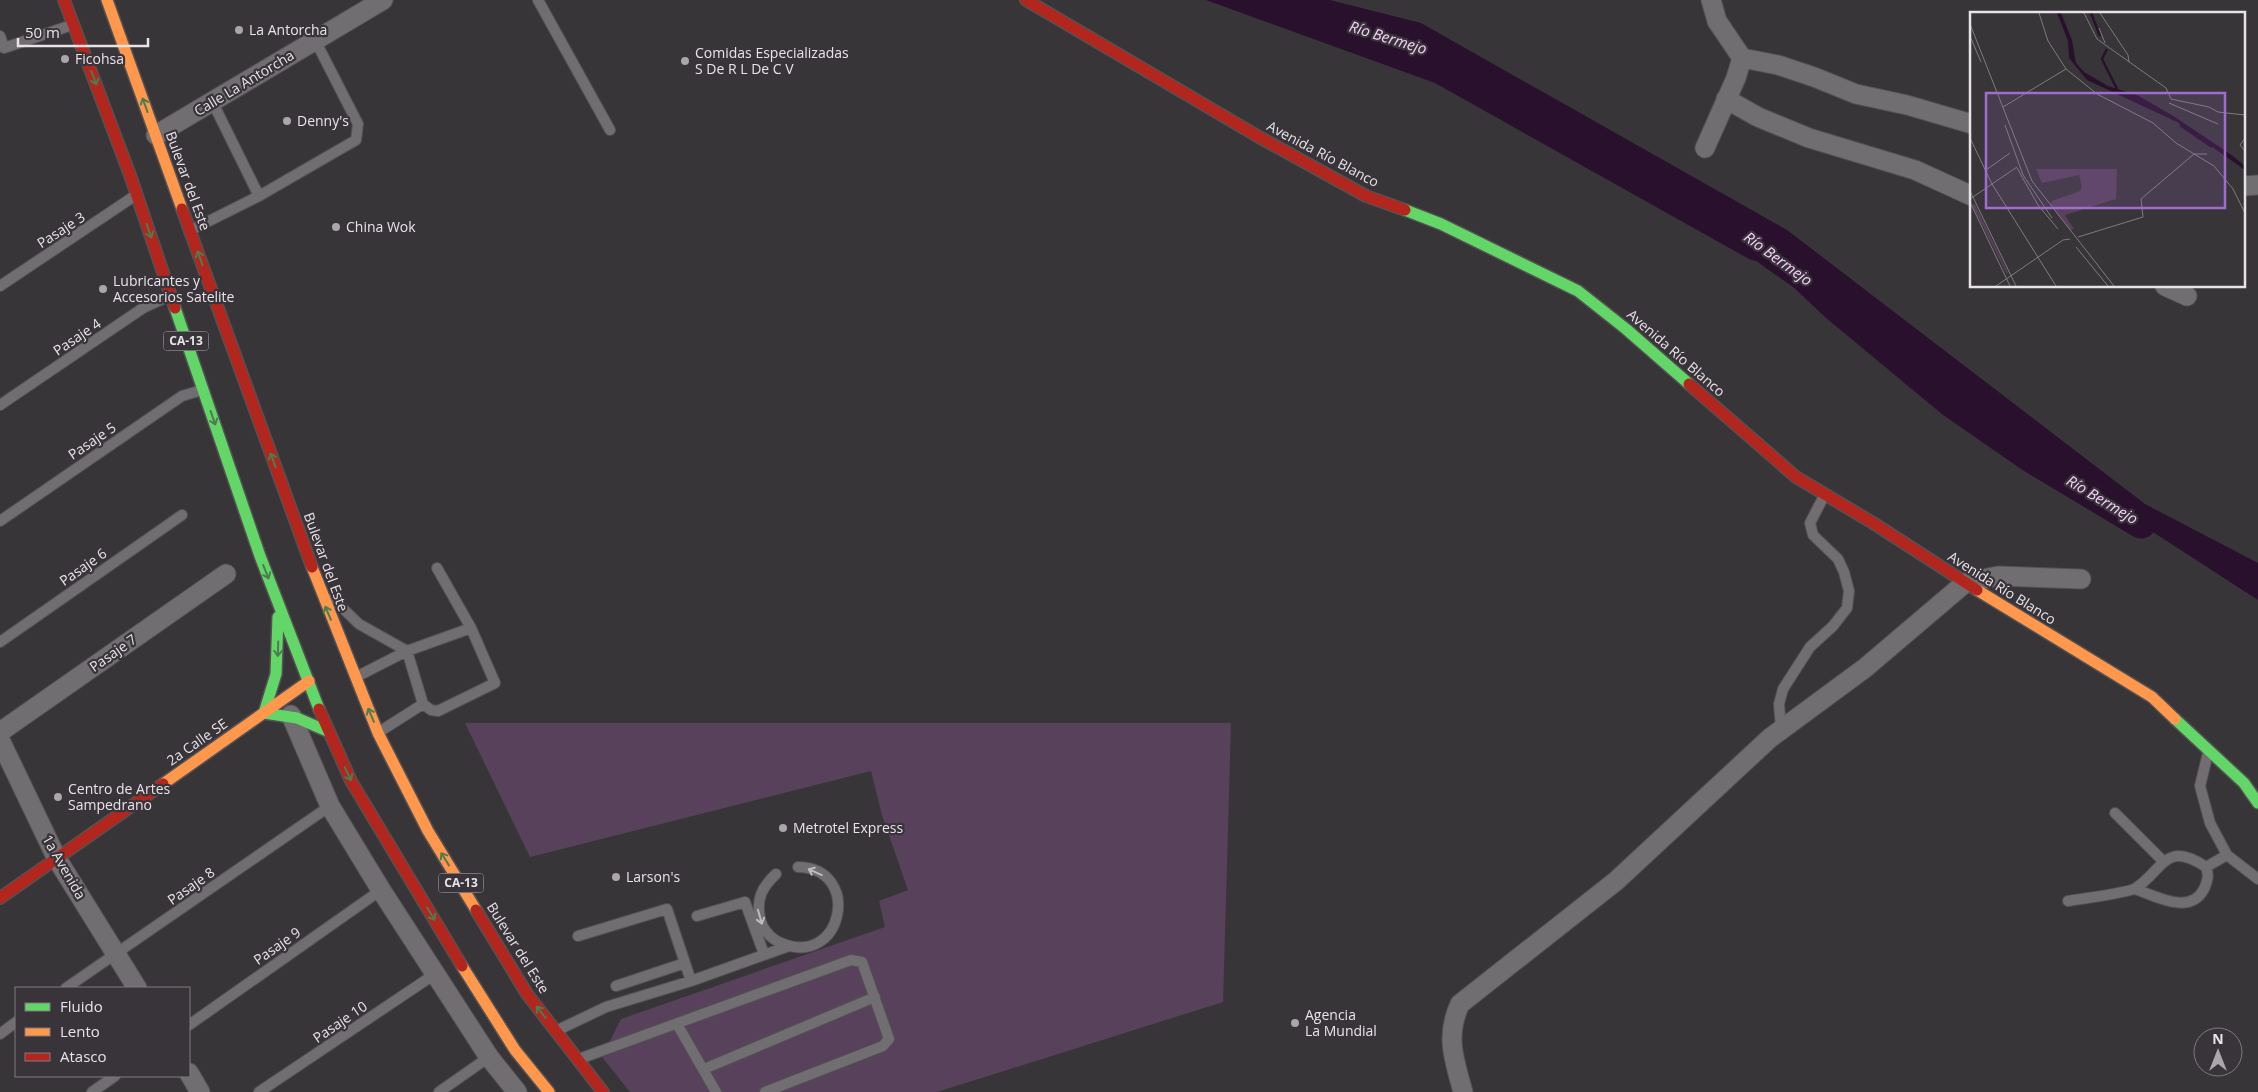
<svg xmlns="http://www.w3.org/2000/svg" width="2258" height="1092" font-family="'Open Sans',sans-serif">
<rect width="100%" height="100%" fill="#383539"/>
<!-- green -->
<path fill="#58415b" d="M465,723H1231L1223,1002L937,1092H630L602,1057L621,1019L885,927L879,901L908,890L882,815L871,771L530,857Z"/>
<!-- water -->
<path fill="#29102c" d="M1206,0H1330L1421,23L1787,230L2145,504L2258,563V600L1953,403L1836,306L1803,275L1749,259L1435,83Z"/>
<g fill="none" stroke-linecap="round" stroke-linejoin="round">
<!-- river -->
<path stroke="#29102c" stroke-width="31" d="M1770,252L1803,275L1836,306L1953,403L2031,457L2141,523"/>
<!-- lane casing -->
<g stroke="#545154" stroke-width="12">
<path id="lane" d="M538,0L610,130
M0,36L4,48L72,25
M212,101L259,196
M191,230L259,196L356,140L358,124L315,40
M0,286L136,195
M0,405L143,308L169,296
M0,521L182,396L202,390
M332,598L359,624L407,651L471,628L437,568
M0,642L182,515
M356,677L407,651L423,704
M1781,728L1779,704L1783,689L1810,647L1833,626L1847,608L1849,591L1844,572L1838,559L1813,535L1810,523L1824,496
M379,732L423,704L431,710L438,711L495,683L471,628
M2208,753L2200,786L2210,823L2227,855L2258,879
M2115,813L2163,861
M776,874C762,887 756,899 760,918C762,929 771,939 781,943C843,969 863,868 798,867
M2135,889C2156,896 2190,916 2204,889C2208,880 2209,875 2206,867
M2068,901C2080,899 2128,893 2136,888C2164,869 2165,840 2206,867L2227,855
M697,916L745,902L764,954
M578,936L667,909L691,981
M616,986L685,963
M66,988L330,806
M677,1024L716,1092
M189,1025L381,890
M558,1030L606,1007L691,981L789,946
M0,1034L16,1022
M579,1059L851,960L862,962L889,1039L883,1046L765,1092
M704,1069L875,997
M92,1092L115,1076
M259,1092L435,974
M439,1092L489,1057"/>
</g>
<!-- street casing -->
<g stroke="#545154" stroke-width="21">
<path id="street" d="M1711,0L1717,21L1742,58L1778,65L1814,77L1856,94L1907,105L1972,124
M1726,99L1758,117L1809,138L1915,170L1972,196
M156,135L383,0
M1705,148L1736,78L1742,58
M2244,186L2258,185
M2165,286L2187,296
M291,715L330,806L381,890L489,1057L517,1092
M0,732L226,574
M0,740L57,859L137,988
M189,1073L200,1092
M1463,1092C1454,1059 1445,1036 1460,1004L1616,881L1770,738L1865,668L1965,583L1998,576L2081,579"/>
</g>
<!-- fast casing -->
<g stroke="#545154" stroke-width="14">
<path id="fast" d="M1405,210L1441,224L1578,291L1626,329L1689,384
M175,308L260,556L319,709
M278,617L276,674L264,713L297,718L327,731
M2175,719L2244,783L2258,803"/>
</g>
<!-- slow casing -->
<g stroke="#545154" stroke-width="14">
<path id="slow" d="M107,0L182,209
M312,567L378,733L428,831L476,910
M1977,590L2152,697L2175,719
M163,784L309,681
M462,966L515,1050L549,1092"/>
</g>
<!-- jam casing -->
<g stroke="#545154" stroke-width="14">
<path id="jam" d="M64,0L130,175L175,308
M1026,0L1259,137L1366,196L1405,210
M182,209L312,567
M1689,384L1796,477L1873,523L1977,590
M319,709L351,781L462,966
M0,898L163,784
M476,910L527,994L603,1092"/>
</g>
<!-- lane -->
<use href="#lane" stroke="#716e71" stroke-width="10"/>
<!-- street -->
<use href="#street" stroke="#716e71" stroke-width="19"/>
<!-- fast -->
<use href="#fast" stroke="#63d668" stroke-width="11"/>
<!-- slow -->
<use href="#slow" stroke="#ff974d" stroke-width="11"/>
<!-- jam -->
<use href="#jam" stroke="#b3261e" stroke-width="11"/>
</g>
<!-- one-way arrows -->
<defs><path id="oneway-shaft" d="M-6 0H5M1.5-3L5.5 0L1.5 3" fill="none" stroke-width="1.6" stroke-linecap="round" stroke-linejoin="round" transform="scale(1.25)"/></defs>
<g stroke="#4c7d4f">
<use href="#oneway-shaft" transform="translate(94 78) rotate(69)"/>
<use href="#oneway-shaft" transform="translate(145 105) rotate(-110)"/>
<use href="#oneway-shaft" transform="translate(149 231) rotate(71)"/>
<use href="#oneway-shaft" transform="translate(200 258) rotate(-110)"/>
<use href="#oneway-shaft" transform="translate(213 418) rotate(71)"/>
<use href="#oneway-shaft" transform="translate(273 460) rotate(-110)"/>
<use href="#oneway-shaft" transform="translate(266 572) rotate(68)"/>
<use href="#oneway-shaft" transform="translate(328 613) rotate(-113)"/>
<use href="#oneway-shaft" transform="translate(278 649) rotate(92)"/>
<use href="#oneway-shaft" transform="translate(371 715) rotate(-113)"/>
<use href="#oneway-shaft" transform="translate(348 774) rotate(64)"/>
<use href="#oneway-shaft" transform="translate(445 859) rotate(-122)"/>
<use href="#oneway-shaft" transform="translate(431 914) rotate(59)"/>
<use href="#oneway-shaft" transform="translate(541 1012) rotate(-128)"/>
</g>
<g stroke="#bebabe">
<use href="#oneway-shaft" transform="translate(815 872) rotate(-156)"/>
<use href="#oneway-shaft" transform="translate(760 917) rotate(74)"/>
</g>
<!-- markers -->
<g fill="#aaa6aa" stroke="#39343a" stroke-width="2">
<circle cx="239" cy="30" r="5"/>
<circle cx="65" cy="59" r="5"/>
<circle cx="685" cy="61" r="5"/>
<circle cx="287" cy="121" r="5"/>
<circle cx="336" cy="227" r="5"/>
<circle cx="103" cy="289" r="5"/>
<circle cx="58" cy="797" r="5"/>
<circle cx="783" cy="828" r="5"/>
<circle cx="616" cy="877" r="5"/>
<circle cx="1295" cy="1023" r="5"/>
</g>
<g text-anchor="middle" stroke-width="4.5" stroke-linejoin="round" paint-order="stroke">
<!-- shield labels -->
<g fill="#39343a" stroke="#b3aeb3" stroke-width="1">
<rect x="163.5" y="331.5" width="45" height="19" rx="4"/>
<rect x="438.5" y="873.5" width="45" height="19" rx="4"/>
</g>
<g font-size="12" font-weight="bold" fill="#e7e3e7">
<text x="186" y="345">CA-13</text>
<text x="461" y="887">CA-13</text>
</g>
<!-- poi labels -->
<g font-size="14" fill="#e7e3e7" stroke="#39343a" text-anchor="start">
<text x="249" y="35">La Antorcha</text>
<text x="695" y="58">Comidas Especializadas<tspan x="695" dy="16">S De R L De C V</tspan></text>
<text x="75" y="64">Ficohsa</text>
<text x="297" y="126">Denny's</text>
<text x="346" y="232">China Wok</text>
<text x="113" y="286">Lubricantes y<tspan x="113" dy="16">Accesorios Satelite</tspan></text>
<text x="68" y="794">Centro de Artes<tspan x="68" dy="16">Sampedrano</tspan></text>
<text x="793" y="833">Metrotel Express</text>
<text x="626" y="882">Larson's</text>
<text x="1305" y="1020">Agencia<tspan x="1305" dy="16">La Mundial</tspan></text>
</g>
<!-- street labels -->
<g font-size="14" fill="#e7e3e7" stroke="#39343a">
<text transform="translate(244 83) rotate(-31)" y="5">Calle La Antorcha</text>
<text transform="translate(1323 154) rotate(28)" y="5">Avenida Río Blanco</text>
<text transform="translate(188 181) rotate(70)" y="5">Bulevar del Este</text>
<text transform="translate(61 230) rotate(-33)" y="5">Pasaje 3</text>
<text transform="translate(77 337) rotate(-34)" y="5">Pasaje 4</text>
<text transform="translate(1676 353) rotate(41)" y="5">Avenida Río Blanco</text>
<text transform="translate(92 441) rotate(-34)" y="5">Pasaje 5</text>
<text transform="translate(326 562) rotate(70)" y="5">Bulevar del Este</text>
<text transform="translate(83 567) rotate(-35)" y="5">Pasaje 6</text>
<text transform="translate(2002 588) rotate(32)" y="5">Avenida Río Blanco</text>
<text transform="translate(113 653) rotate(-35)" y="5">Pasaje 7</text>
<text transform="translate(197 742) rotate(-35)" y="5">2a Calle SE</text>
<text transform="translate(64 867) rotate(60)" y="5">1a Avenida</text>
<text transform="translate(191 886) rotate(-35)" y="5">Pasaje 8</text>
<text transform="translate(277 946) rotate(-35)" y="5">Pasaje 9</text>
<text transform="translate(518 948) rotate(58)" y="5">Bulevar del Este</text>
<text transform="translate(340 1022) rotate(-34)" y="5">Pasaje 10</text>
</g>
<!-- water labels -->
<g font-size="15" font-style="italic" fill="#f9d0fe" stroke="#39343a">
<text transform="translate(1388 38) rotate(17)" y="5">Río Bermejo</text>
<text transform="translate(1778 259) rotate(36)" y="5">Río Bermejo</text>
<text transform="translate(2102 500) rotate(31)" y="5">Río Bermejo</text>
</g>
</g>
<!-- overview -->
<g transform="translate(1970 12)">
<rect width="275" height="275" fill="#383539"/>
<path d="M66,157H147L146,187L95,203L104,217L100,218L80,193L82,189L110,179L112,175L109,163L72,171ZM5,192L38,261L37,262L2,193Z" fill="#58415b"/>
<path d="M87,1H91L102,28L106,51L114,60L138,74L167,83L205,105L263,144L275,154V158L207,110L117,68L99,46L98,29Z" fill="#29102c"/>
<path fill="none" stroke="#29102c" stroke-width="2.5" d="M121,1L130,24M137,37L132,47L147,77M210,113L242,135"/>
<path fill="none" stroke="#7e7b7f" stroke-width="1" d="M69,1L78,29L96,57L127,82L183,111L206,131L244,154L263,177L275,201M114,1L127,27L196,76L201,87L239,95L248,100L275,103M130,1L158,43L159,50M0,12L62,169L144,274M129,16L135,31M0,24L11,50M199,91L248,112M33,95L96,57M35,113L53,163L82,206M0,126L22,172L86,274M275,126L270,133L275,139M47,156L68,193L88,217M16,158L40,141M0,179L46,274M0,187L47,155M0,190L40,274M108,225L173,205L171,187L224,142H237M106,235L138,274M26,274L93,228L100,227"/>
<path fill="#a16ccd" fill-opacity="0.15" stroke="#a16ccd" stroke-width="2.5" d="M16,81H255V196H16Z"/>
<rect width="275" height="275" fill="none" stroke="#e7e3e7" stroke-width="2.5"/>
</g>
<!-- legend -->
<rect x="15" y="987" width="175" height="90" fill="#39343a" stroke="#7f7a7f"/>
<rect x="25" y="1003" width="25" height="8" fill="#63d668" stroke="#7f7a7f"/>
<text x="60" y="1012" font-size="15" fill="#e7e3e7">Fluido</text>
<rect x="25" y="1028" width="25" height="8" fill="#ff974d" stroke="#7f7a7f"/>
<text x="60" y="1037" font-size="15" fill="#e7e3e7">Lento</text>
<rect x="25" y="1053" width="25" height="8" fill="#b3261e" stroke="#7f7a7f"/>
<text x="60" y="1062" font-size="15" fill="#e7e3e7">Atasco</text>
<!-- north arrow -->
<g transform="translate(2218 1052)"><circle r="24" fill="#39343a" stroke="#7f7a7f"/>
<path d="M0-4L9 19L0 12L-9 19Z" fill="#aaa6aa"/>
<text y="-8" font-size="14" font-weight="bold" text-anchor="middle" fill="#e7e3e7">N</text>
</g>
<!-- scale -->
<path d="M18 38v8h130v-8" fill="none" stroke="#e7e3e7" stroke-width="2.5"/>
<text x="25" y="38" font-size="15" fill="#e7e3e7" stroke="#39343a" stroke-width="4" paint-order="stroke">50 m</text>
</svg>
